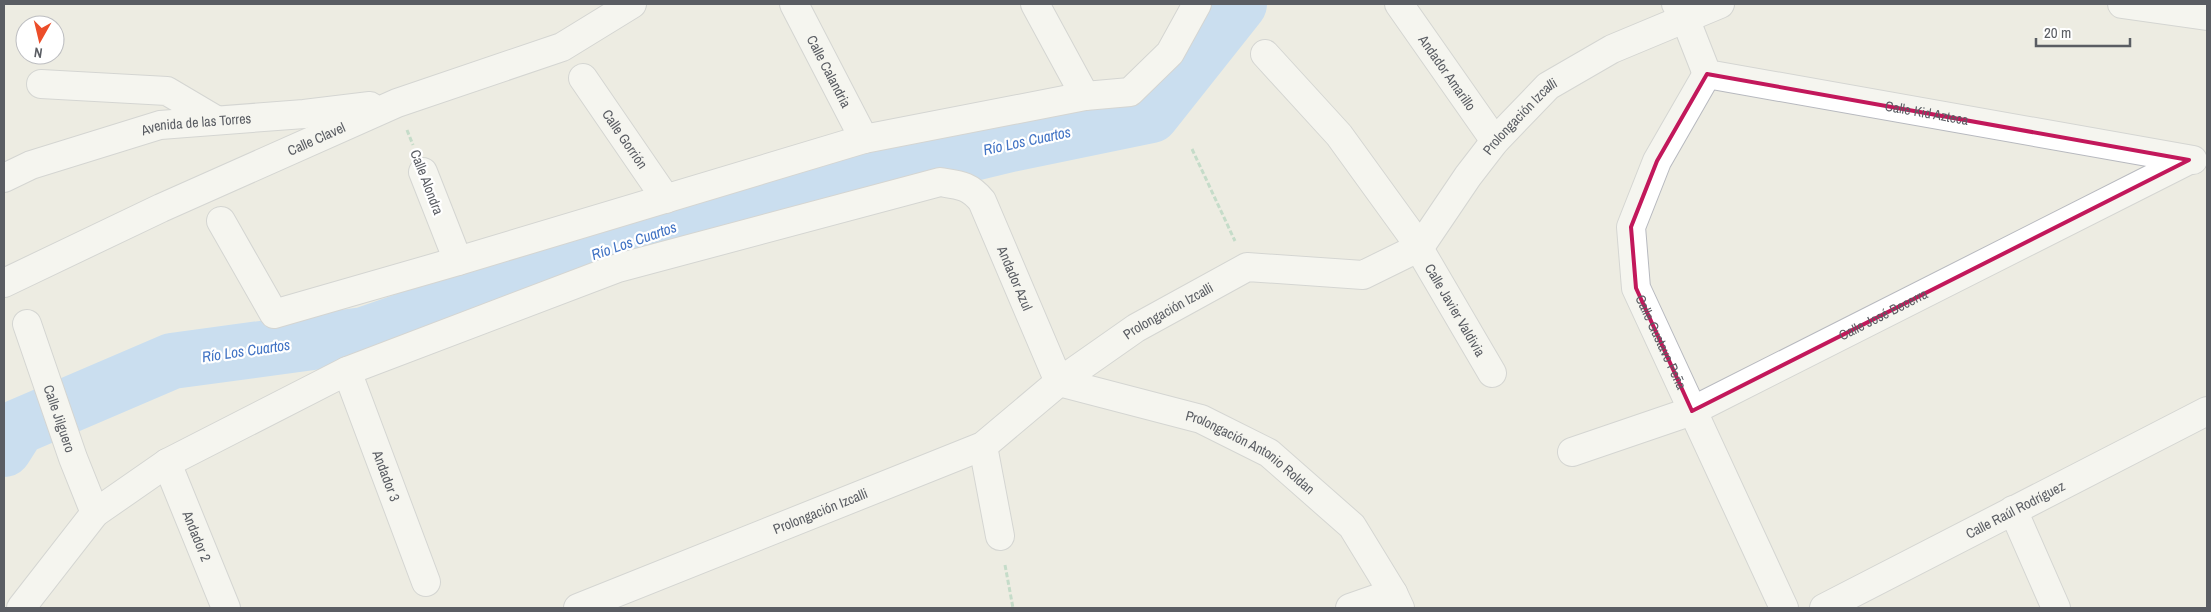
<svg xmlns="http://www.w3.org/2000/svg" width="2211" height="612" font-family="'Archivo Narrow',sans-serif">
<rect width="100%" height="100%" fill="#edece2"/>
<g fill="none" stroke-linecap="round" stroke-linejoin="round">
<!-- river -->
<path stroke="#a0ccff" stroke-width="56" d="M4,449L18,427L172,361L364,335L689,222L1006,145L1151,115L1239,4"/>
<!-- minor casing -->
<g stroke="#b7b9bf" stroke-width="30">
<g id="minor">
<path id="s1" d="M794,4L864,139"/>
<path d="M1035,4L1085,96"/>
<path id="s2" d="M1399,4L1495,141"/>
<path id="s3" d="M1676,4L1685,18L1707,74L2193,160"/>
<path d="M2122,4L2207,16"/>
<path id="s4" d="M1265,54L1339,135L1410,233L1492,373"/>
<path id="s5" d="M1707,74L1657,161L1631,227L1636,288L1784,608"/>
<path id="s6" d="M583,78L666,199"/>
<path d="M41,84L167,91L216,120"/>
<path d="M423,172L458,261"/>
<path id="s7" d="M4,178L31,165L160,125L304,114L370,106"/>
<path d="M221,221L274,314L458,261L864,139L1085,96L1130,92L1170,53L1197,4"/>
<path id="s8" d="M4,283L161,208L397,103L562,47L632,4"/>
<path id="s9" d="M27,324L73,458L95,513"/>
<path id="s10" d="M347,371L426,582"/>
<path id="s11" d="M1059,382L1201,419L1269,453L1352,526L1393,593L1400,608"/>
<path d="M983,446L1000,536"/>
<path id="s12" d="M1572,452L1692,411L2189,160"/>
<path id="s13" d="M167,463L226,608"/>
<path d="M2013,510L2056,608"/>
<path id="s14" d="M21,608L95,513L167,463L347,371L618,268L940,182C959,185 969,185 982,201L1059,382"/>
<path id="s15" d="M578,608L983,446L1059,382L1136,328L1247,267L1363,275L1420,247L1468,176L1495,141L1548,86L1612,49L1720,4"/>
<path d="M1350,608L1393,593"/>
<path id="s16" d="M1824,608L2207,411"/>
</g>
</g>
<!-- path -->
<path stroke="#96c7aa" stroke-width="3" stroke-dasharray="5 2.5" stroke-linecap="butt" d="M407,130L413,145
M1192,149L1235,241
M1005,565L1013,608"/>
<!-- minor -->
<use href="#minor" stroke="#fff" stroke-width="28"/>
</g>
<!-- marked area -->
<path d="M0 0H2211V612H0ZM1707,74L2189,160L1692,411L1636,288L1631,227L1657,161Z" fill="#edece2" fill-opacity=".55" fill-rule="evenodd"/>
<path fill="none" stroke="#c2185b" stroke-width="4" stroke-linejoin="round" d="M1707,74L2189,160L1692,411L1636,288L1631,227L1657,161Z"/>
<g text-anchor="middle" stroke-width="4.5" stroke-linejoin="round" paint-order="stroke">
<!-- street labels -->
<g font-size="14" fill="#5a5d63" stroke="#fff">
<text dy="5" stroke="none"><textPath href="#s1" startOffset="76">Calle Calandria</textPath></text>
<text dy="5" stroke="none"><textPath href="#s2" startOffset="84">Andador Amarillo</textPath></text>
<text dy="5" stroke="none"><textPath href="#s3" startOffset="300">Calle Kid Azteca</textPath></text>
<text dy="5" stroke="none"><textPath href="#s15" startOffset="1101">Prolongación Izcalli</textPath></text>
<text dy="5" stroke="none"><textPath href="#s7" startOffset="201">Avenida de las Torres</textPath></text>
<text dy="5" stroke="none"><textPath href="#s8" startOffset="344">Calle Clavel</textPath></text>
<text dy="5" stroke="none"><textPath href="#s6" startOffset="74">Calle Gorrión</textPath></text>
<text transform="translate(427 182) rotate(69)" y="5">Calle Alondra</text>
<text dy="5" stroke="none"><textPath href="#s14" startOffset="1165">Andador Azul</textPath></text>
<text dy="5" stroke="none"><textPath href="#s4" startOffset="320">Calle Javier Valdivia</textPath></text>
<text dy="5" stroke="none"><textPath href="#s15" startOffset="666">Prolongación Izcalli</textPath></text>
<text dy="5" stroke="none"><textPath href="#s12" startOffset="341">Calle José Becerra</textPath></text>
<text dy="5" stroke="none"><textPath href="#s5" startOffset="292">Calle Gustavo Peña</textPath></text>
<text dy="5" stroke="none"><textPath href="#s9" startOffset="100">Calle Jilguero</textPath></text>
<text dy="5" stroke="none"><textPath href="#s11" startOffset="206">Prolongación Antonio Roldan</textPath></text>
<text dy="5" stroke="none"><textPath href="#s10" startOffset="112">Andador 3</textPath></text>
<text dy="5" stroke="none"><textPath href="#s16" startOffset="215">Calle Raúl Rodríguez</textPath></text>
<text dy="5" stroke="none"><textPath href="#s15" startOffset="261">Prolongación Izcalli</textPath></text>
<text dy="5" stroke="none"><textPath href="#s13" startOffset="79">Andador 2</textPath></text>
</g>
<!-- water labels -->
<g font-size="15" font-style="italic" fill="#4173c4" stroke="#fff">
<text transform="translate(1027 141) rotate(-12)" y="5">Río Los Cuartos</text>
<text transform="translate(634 241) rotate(-19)" y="5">Río Los Cuartos</text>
<text transform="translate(246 351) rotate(-8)" y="5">Río Los Cuartos</text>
</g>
</g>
<!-- border -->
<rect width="2211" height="612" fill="none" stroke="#5a5d63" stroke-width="10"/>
<!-- north arrow -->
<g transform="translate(40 40) rotate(188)"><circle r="24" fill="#ffffff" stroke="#bdbec1"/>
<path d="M0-4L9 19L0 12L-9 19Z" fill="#ec4d29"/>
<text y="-8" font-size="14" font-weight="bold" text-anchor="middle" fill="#5a5d63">N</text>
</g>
<!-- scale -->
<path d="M2036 38v8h94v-8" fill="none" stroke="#5a5d63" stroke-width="2.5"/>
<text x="2044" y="38" font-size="15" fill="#5a5d63" stroke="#ffffff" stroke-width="4" paint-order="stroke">20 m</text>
</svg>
